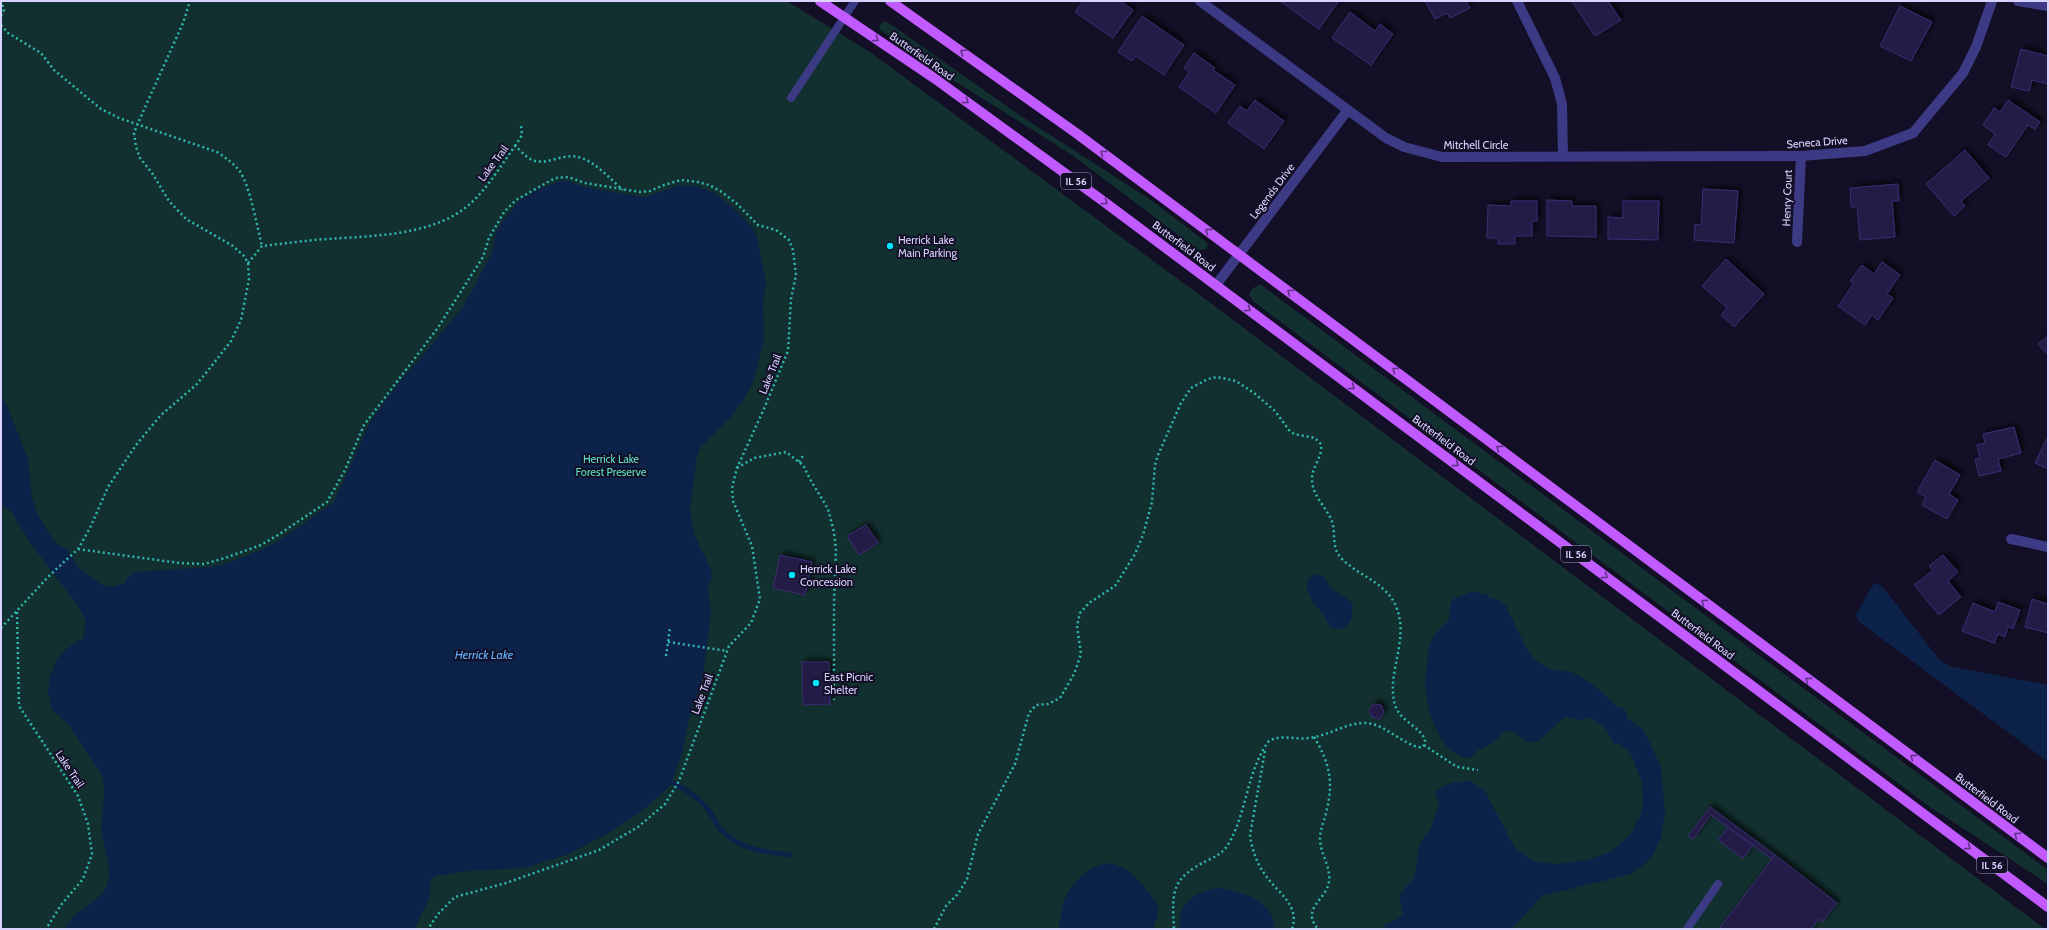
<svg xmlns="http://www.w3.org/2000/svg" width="2049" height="930" font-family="Cabin,sans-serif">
<defs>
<filter id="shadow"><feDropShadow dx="3.5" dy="-3.5" stdDeviation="2" flood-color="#0009"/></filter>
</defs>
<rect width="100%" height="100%" fill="#130f26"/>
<!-- green -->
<path fill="#12302f" d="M1,1H787L870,52L1220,310L2045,929H1Z
M884,21L889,23L1021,116L1151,200L1206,242L1208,246L1206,249L1198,250L1072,155L940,72L880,30L879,26Z
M1260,284L2048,870V884L1930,807L1254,302L1249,294L1252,289Z"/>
<!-- water -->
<path fill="#0c2248" d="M564,180L582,186L641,197L649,196L679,185L696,186L715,193L732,207L752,227L757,236L766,283L763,302L764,339L753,382L743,401L728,420L701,447L697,456L690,510L694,534L711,569L712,578L708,588L711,612L703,678L691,711L682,753L670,786L641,812L610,832L569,854L525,868L469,871L436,876L431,880L429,898L415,929H64C73,911 94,906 105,889C115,872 104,852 102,835C99,813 109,796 101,774L68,724L52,710L48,691L50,676L57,659L65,650L83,638L86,621L78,606L29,541L11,511L1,506V395L6,403L28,459L32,498L36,511L50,535L58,545L67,549L80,569L102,585L110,587L125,583L127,578L135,572L209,567L225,564L263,549L280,540L334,502L370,422L402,378L423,356L463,307L492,253L496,231L509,213L520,200L538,189Z
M1314,574L1324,577L1331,589L1349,600L1353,604L1352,618L1346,628L1337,629L1331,628C1328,624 1326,619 1323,614C1313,602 1298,587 1314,574Z
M1877,583L1883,587L1938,658L1949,666L2048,685V762L1858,621L1856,614L1873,585Z
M1474,591L1482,594L1486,593L1487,596L1499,600L1506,606L1525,646L1536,661L1551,669L1571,672L1581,677L1595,686L1617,706L1625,709L1627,718L1643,729L1658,760L1661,768L1665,813L1661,838L1655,851L1648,861L1631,874L1542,896L1512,929H1385L1384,925L1399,918L1403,914L1399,896L1414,877L1420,843L1431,828L1439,803L1435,791L1453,782L1471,781L1485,791L1515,848L1534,861L1557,864L1587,860L1612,851L1630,835L1634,829L1637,819L1640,817L1643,805L1642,783L1630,752L1617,743L1614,744L1606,729L1591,718L1579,720L1566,717C1557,722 1543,740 1535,742C1522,745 1517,727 1504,732L1491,744L1478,750L1470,758C1439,757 1426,707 1425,682L1429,645L1435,634L1449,620L1450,606L1453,599Z
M1108,863C1127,866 1139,879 1150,894C1153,898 1157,902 1158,908C1159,914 1155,923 1153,929H1058C1061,920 1061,910 1064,901C1071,882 1088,867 1108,863Z
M1218,888C1241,891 1276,901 1274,929H1180C1177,904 1195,891 1218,888Z"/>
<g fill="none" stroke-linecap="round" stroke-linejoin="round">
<!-- stream -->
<path stroke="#0c2248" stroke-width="5" d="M671,782C683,788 697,796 706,807C713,815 716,825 723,832C742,850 766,852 790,855"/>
</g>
<!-- building -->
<path fill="#241b47" stroke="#3b2d73" filter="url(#shadow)" d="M1083,1H1121L1133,10L1113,38L1075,12Z
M1280,1H1339L1319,29Z
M1425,1H1466L1470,8L1450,18L1447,13L1435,19Z
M1572,1H1608L1621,20L1595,36Z
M1900,6L1932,22L1911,61L1880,46Z
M1350,12L1375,31L1380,24L1393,34L1371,65L1332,38Z
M1142,16L1184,45L1164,75L1136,56L1132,61L1118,52Z
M2021,49L2048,56V84L2032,80L2029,91L2011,87Z
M1194,53L1215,68L1213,70L1235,85L1216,113L1179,87L1189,72L1184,68Z
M1255,100L1284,121L1264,149L1228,123L1240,106L1247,111Z
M2008,100L2040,122L2035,129L2028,125L2006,157L1988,145L1995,134L1983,125L1994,108L2000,112Z
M1965,150L1989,178L1961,201L1965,206L1954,216L1926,184Z
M1898,184L1899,201H1892L1895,237L1860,240L1857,207H1851L1850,188Z
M1703,189L1738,191L1734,243L1694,240L1695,224L1701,225Z
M1547,200L1572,201V206H1596V237L1547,236Z
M1511,201H1537V221H1532V236H1515V244H1498V238H1487L1488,205L1511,206Z
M1623,201H1659L1658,240L1608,239V217L1623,218Z
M1726,259L1764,294L1734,327L1721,315L1727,308L1702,286Z
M1882,262L1900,275L1887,294L1893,298L1878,320L1872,315L1865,325L1838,306L1854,283L1850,281L1862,265L1874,274Z
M2048,336V355L2038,344Z
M2014,427L2021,453L1998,459L2001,471L1979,476L1975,459L1980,458L1977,445L1985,443L1983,434Z
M2048,436V469L2035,463Z
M1935,460L1960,475L1949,494L1958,500L1947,519L1922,505L1926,497L1917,492Z
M866,525L878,543L859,555L847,536Z
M780,555L812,562L805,595L773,588Z
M1943,555L1958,572L1948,581L1961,597L1939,615L1914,585L1933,570L1929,566Z
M2032,599L2048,604V633L2025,627Z
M1998,602L2020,610L2013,629L2008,627L2005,637L1998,634L1994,643L1962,631L1973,603L1995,612Z
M802,662H829L830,704L803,705Z
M1373,704L1381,705L1384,712L1380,719L1372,717L1369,710Z
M1710,807L1775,855L1772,859L1711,815L1693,839L1688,836Z
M1728,827L1753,845L1743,858L1718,840Z
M1775,855L1837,903L1822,922L1819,919L1812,928L1814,929H1719Z"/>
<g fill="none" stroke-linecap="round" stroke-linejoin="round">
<!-- path -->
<path stroke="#2fb8b0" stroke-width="2.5" stroke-dasharray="2 3" stroke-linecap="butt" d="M1,16L4,10L1,1
M1,25L8,33L41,53L54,70L101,109L119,118L217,152C226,158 233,163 239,170C250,185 257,227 262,246
M515,146L522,135L521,125
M248,263L262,246C279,244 296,242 313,240C359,236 422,238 461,211C484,195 499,168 515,146C520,150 526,157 532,160C546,166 563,153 578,157C595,161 610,179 623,190
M799,462L804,454
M737,468L754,458L786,452L803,465L810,479L828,509L834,532L836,550L834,603V700
M78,549L179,563L204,564L225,558L261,545L278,535L327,502L345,470L364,425L437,329L483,257L489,238L504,212L516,200L555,178L568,177L585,183L640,192L650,191L664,185L681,180L698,182L709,185L722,192L736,203L758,225L776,230L789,240L793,250L796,275L791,299L788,351L763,411L737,468L732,488L733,501L752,546L760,599L751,623L729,646L679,781L665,804L638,827L599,850L506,883L455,897L438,914L428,929
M17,612L19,706L78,796L88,824L92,854L83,879L61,905L46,929
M1,628L49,576L78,549L90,528L108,487L136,445L160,416L196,385L210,368L231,341L241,320L249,279L248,263L244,256L233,246L186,219L169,201L152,173L140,158L136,147L134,133L138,123L183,23L190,1
M668,642L727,651
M666,656L670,628
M1314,737C1330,763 1334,783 1326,813C1324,822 1320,830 1320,839C1320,853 1331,867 1329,881C1327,900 1300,908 1318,929
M1424,745L1457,767L1478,770
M1265,751L1250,835C1252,850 1257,864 1266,876C1278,893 1300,905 1292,929
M934,929L946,906L958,894L967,879L978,834L1015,764L1029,713L1036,705L1048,704L1060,698L1074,674L1081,654L1077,626L1080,613L1089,603L1115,586L1135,554L1143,535L1152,502L1155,465L1158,455L1181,403L1191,388L1208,379L1217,377L1236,381L1254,393L1275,411L1289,430L1294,434L1315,438L1321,444C1323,457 1312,466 1312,479C1312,495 1325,506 1331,519C1337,533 1330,547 1342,559C1360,577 1388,583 1397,609C1409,642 1386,673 1395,705C1400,722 1423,728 1425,741L1423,747C1413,750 1388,729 1376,725C1352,717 1332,736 1308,738C1295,740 1281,734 1269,741C1247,770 1247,812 1229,843C1224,852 1217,856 1208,860C1171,879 1172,890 1174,929"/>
<!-- service -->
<path stroke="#3d3a85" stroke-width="8" d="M791,98L855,1
M1687,929L1718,884"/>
<!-- minor -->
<path stroke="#3d3a85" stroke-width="10" d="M1200,1L1386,138L1404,147L1442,157L1801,156L1865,151L1913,133L1963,73L1976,47L1992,1
M1517,1L1555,78L1562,104L1563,157
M2018,1L2048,6
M1797,242L1801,156
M1216,285L1347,111
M2011,539L2048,547"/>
<!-- primary -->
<path stroke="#c25bff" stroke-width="10" d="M820,1L934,78L1103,201L2048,907
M890,1L1076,133L2048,858"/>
</g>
<!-- one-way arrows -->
<defs><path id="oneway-chevron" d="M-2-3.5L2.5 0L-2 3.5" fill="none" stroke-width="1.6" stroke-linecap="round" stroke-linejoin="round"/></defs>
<g stroke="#623188">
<use href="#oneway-chevron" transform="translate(876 39) rotate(34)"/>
<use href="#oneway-chevron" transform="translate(963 52) rotate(-145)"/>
<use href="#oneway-chevron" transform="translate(966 101) rotate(36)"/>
<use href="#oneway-chevron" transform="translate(1103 153) rotate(-143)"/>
<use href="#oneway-chevron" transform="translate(1105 202) rotate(36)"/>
<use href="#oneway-chevron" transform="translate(1208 231) rotate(-143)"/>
<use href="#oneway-chevron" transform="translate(1290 292) rotate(-143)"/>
<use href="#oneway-chevron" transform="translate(1248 309) rotate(37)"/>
<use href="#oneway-chevron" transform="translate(1395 370) rotate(-143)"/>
<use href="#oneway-chevron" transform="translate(1352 387) rotate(37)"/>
<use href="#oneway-chevron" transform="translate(1499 448) rotate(-143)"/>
<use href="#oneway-chevron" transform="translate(1456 464) rotate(37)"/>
<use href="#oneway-chevron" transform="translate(1605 576) rotate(37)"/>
<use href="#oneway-chevron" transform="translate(1704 602) rotate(-143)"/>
<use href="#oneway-chevron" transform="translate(1808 680) rotate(-143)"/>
<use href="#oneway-chevron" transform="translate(1913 757) rotate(-143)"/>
<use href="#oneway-chevron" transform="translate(2017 835) rotate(-143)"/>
<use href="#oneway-chevron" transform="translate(1968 847) rotate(37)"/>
</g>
<!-- markers -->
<g fill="#00e5ff" stroke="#130f26" stroke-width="1.5">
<circle cx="890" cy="246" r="4"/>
<circle cx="792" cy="575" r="4"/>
<circle cx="816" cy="683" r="4"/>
</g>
<g text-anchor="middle" stroke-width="4" stroke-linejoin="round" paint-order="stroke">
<!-- shield labels -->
<g fill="#130f26" stroke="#9e99be" stroke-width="1">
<rect x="1061" y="173" width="30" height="16" rx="3"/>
<rect x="1561" y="546" width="30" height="16" rx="3"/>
<rect x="1977" y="857" width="30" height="16" rx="3"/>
</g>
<g font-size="10" font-weight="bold" fill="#d9d4ff">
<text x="1076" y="185">IL 56</text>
<text x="1576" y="558">IL 56</text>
<text x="1992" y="869">IL 56</text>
</g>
<!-- street labels -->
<g font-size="11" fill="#d9d4ff" stroke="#130f26">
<text transform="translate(922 56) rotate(35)" y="4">Butterfield Road</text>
<text transform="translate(1817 142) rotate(-4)" y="4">Seneca Drive</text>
<text x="1476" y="149">Mitchell Circle</text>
<text transform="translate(493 163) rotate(-53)" y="4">Lake Trail</text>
<text transform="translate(1272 191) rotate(-53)" y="4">Legends Drive</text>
<text transform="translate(1787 198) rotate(-88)" y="4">Henry Court</text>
<text transform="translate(1184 246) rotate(37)" y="4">Butterfield Road</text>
<text transform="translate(770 374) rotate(-68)" y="4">Lake Trail</text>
<text transform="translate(1444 440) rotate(37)" y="4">Butterfield Road</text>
<text transform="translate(1703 634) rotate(37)" y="4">Butterfield Road</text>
<text transform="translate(702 694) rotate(-69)" y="4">Lake Trail</text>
<text transform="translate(70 769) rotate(56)" y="4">Lake Trail</text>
<text transform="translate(1987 798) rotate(37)" y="4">Butterfield Road</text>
</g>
<!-- poi labels -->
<g font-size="11" fill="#d9d4ff" stroke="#130f26" text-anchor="start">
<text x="898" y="244">Herrick Lake<tspan x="898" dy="13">Main Parking</tspan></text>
<text x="800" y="573">Herrick Lake<tspan x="800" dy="13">Concession</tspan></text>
<text x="824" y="681">East Picnic<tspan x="824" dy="13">Shelter</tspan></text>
</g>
<!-- park labels -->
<g font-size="11" fill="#5fe0c0" stroke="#130f26">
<text x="611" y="463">Herrick Lake<tspan x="611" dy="13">Forest Preserve</tspan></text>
</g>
<!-- water labels -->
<g font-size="12" font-style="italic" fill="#62b6ff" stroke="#130f26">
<text x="484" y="659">Herrick Lake</text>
</g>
</g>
<!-- border -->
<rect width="2049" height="930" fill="none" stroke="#d9d4ff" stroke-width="4"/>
</svg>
